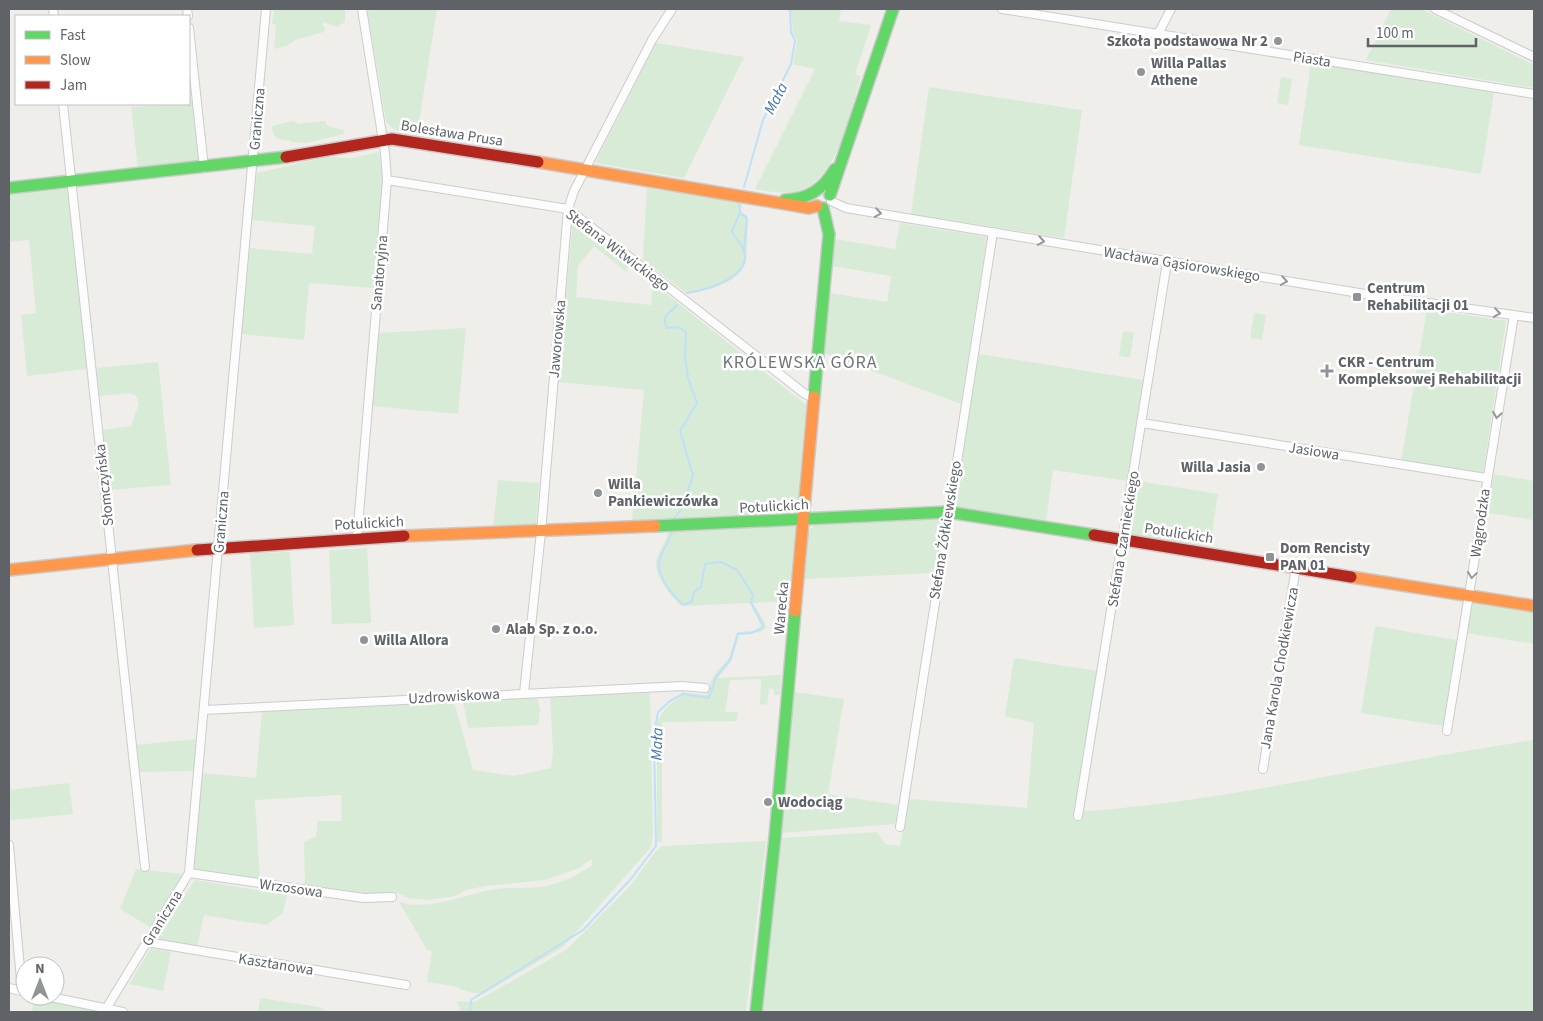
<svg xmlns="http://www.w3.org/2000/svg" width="1543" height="1021" font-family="'Source Sans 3',sans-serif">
<rect width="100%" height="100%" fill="#efeeea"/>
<!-- green -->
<path fill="#d8ebd6" d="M274,9H345V22L337,27L323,22V26L325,27L324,32L295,40L287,46L274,49L276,25L272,24Z
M367,9H437L417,135L395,130L386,122Z
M791,9H841L839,21L871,25L855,74L861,76C849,113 839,183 793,192C782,194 767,191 755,189L815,69L793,64L797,41L793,33Z
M1391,9H1421L1534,65V88L1366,60Z
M656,43L744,57L684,178L595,163Z
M1311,63L1494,93L1481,174L1299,145Z
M1281,77L1292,79L1288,105L1277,103Z
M929,87L1082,110L1064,238L911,214Z
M189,101H193L200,163L138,169L131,107L189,104Z
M292,121L299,124L325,121L328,126L343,130L344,134L307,143L291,142L289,140C279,140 272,138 272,126Z
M379,152L384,174L372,288L309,283L304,340L241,334L250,248L312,254L315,226L252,220L257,173L327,157L351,158Z
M647,188L743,203L740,210L747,216L748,221C747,232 748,256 745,264C737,284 706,291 687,294L643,259Z
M68,189L87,369L27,376L21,315L36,313L29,240L9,242V195Z
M573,220L629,265L626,272L594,246L578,266L576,297L651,305L653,283L806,405L797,512L632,521L644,390L558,382Z
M900,223L987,237L961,404L824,353L830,293L887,302L891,276L832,266L835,239L895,249Z
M1427,309L1506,321L1483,474L1401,461Z
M1254,313L1266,315L1262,340L1250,338Z
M466,328L458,414L371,406L378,333Z
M1123,331L1134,333L1130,358L1119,356Z
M979,354L1143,380L1128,481L1053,470L1046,520L954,507Z
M158,362L171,485L108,490L103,430L131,426L139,403L136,396L130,393L99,396L97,368Z
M1494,474L1534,481V520L1487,513Z
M498,480L539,483L536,526L493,528Z
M1139,481L1218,494L1210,546L1130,534Z
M938,519L942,524L934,573L804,579L808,531L814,525Z
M796,526L788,601L753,603L765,622L766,628L761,632L739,634L732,660L718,678L781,675L780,695H774V689L769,688L767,705L760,704L761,679L730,680L725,712H738L737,721L662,722V842L657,841V723C662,710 669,704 681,697V692L706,695L713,676L729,658L737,632L754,631L761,626L750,603L681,606C671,596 655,577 656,562C657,552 667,543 668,532Z
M367,548L371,623L332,624L329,550Z
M290,552L294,625L254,628L250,553Z
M1472,601L1534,611V644L1468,633Z
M1375,626L1457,640L1443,726L1361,713Z
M1014,658L1097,671L1074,812C1230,802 1381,762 1534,740V1012H759L781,838L877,832L885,844L900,846L908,799L1027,808L1034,723L1005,716Z
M794,692L844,699L828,794L898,805L895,824L781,833Z
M650,693L653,834L651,847L563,947L483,994L468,992L454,986L427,982L432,951L427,950L399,902C433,912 464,893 497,889C513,887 532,889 547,886C564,882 579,874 593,865L591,859L579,868L546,880L485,886L466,890L455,896L428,900L408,898L397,893H365L305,887L304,842L316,836L318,821H342L341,795L255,800L260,880L194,869L202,773L256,778L262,711L454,701L473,770L514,776L551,768L553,752L550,696Z
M537,696L540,710L538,725L468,728L463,701Z
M197,739L194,771L139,772L135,745Z
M69,783L73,814L11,820L9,790Z
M766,841L746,1012H461L457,1001L475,1002L566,950L630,886L655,852L662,846Z
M136,869L183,874V878L150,927L120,909Z
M195,880L287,895L283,913L266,925L204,915L197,946L161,941L158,936Z
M151,948L171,952L163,991L129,984Z
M35,997L92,1009L95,1012H32Z
M260,998L324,1008L323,1012H258Z"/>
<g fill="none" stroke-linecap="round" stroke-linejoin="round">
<!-- stream -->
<path stroke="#bfe0f9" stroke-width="2" d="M744,187L763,120L791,64L795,41L791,32L790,9
M740,213L747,218L744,249
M687,293C705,290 752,278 744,251C742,244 735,239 732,231L740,213L739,203
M674,519L683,507L693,475L680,431L697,403L688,378L685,357L686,332L679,327L667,328C661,317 670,312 677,305
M470,1012L471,1000L583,930L630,880L656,846L654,734L658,712L670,701L683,694L709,698L716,677L730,660L738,634L751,633L762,628L763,625L751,603L753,595L737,570L721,562L705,564L701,587L694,592L692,601L684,605C673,597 657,576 659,562C661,553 668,541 672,533"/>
<!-- street casing -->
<g stroke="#cbcccc" stroke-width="10">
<path id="street" d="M53,9L54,16
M187,9L188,16
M1002,9L1534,94
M1435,9L1534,57
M189,28L204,168
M1158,34L1171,9
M63,104L145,867
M387,180L568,209L805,394L814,398
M831,201L846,208L1365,294L1534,318
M1142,423L1486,478
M357,538L387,180L385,153L362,9
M524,693L541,532L568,209L574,191L652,40L672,9
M204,710L682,686L705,688
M1447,731L1514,315
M1263,769L1296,567
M1078,816L1167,262
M900,827L993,232
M9,845L22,991
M189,873L364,898L392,897
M147,942L406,985
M9,988L25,992
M46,996L123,1012
M104,1012L189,873L266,9"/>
</g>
<!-- fast casing -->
<g stroke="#cacacb" stroke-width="14">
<path id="fast" d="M9,188L286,157
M830,195L893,9
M785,200C809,199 823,189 835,169
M814,397L829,234L823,208
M655,526L948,512L1094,535
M756,1012L775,837L795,611"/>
</g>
<!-- slow casing -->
<g stroke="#cacacb" stroke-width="14">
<path id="slow" d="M538,162L809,208L817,206
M404,536L655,526
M9,570L197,550
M1351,577L1534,606
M795,611L814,397"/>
</g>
<!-- jam casing -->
<g stroke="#cacacb" stroke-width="14">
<path id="jam" d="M286,157L392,139L538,162
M1094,535L1351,577
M197,550L404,536"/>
</g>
<!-- street -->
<use href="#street" stroke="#fdfcfc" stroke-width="8"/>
<!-- fast -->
<use href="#fast" stroke="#63d668" stroke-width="11"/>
<!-- slow -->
<use href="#slow" stroke="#ff974d" stroke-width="11"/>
<!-- jam -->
<use href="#jam" stroke="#b3261e" stroke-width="11"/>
</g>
<!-- one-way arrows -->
<defs><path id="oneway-chevron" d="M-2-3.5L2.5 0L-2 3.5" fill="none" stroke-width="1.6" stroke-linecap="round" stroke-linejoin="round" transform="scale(1.25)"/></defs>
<g stroke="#96999c">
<use href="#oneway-chevron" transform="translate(878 213) rotate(9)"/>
<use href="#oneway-chevron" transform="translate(1041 241) rotate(10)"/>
<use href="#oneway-chevron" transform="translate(1284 281) rotate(9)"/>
<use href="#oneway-chevron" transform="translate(1497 313) rotate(8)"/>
<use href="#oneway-chevron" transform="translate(1497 415) rotate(99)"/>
<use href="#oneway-chevron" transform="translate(1472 575) rotate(98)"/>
</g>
<!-- markers -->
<g fill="#919496" stroke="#fff" stroke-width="2">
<circle cx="1278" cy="41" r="5"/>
<circle cx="1141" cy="72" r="5"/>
<rect x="1352" y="292" width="10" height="10" rx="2.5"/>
<path d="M1324.5 363.5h5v5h5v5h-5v5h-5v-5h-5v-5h5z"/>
<circle cx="1261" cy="467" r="5"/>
<circle cx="598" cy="493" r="5"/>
<rect x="1265" y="552" width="10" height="10" rx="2.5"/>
<circle cx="496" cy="629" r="5"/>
<circle cx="364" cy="640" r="5"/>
<circle cx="768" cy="802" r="5"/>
</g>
<g text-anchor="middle" stroke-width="5" stroke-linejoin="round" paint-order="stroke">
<!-- poi labels -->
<g font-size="15" font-weight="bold" fill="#5f6368" stroke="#fff" text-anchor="start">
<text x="1268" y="46" text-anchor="end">Szkoła podstawowa Nr 2</text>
<text x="1151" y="68">Willa Pallas<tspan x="1151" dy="17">Athene</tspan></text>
<text x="1367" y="293">Centrum<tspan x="1367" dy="17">Rehabilitacji 01</tspan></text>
<text x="1338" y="367">CKR - Centrum<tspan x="1338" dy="17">Kompleksowej Rehabilitacji</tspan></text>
<text x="1251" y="472" text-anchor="end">Willa Jasia</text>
<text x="608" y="489">Willa<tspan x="608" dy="17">Pankiewiczówka</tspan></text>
<text x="1280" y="553">Dom Rencisty<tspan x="1280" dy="17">PAN 01</tspan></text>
<text x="506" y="634">Alab Sp. z o.o.</text>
<text x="374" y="645">Willa Allora</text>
<text x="778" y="807">Wodociąg</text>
</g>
<!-- street labels -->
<g font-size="15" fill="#5f6368" stroke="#fff">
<text transform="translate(1312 59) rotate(9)" y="5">Piasta</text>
<text transform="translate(257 119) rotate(-85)" y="5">Graniczna</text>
<text transform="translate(452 133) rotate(9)" y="5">Bolesława Prusa</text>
<text transform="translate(618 250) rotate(37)" y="5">Stefana Witwickiego</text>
<text transform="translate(1182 264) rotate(9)" y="5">Wacława Gąsiorowskiego</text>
<text transform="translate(379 273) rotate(-85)" y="5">Sanatoryjna</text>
<text transform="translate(557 339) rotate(-85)" y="5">Jaworowska</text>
<text transform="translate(1314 451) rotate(9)" y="5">Jasiowa</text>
<text transform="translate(104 485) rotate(-96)" y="5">Słomczyńska</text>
<text transform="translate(774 506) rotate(-3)" y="5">Potulickich</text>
<text transform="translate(221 522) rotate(-85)" y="5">Graniczna</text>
<text transform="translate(369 523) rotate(-3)" y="5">Potulickich</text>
<text transform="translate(1480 523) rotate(-82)" y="5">Wągrodzka</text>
<text transform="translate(945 530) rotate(-81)" y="5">Stefana Żółkiewskiego</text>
<text transform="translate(1179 533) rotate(9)" y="5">Potulickich</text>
<text transform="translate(1123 539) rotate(-81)" y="5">Stefana Czarnieckiego</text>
<text transform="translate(781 608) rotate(-85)" y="5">Warecka</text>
<text transform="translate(1279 668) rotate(-80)" y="5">Jana Karola Chodkiewicza</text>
<text transform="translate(454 696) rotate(-3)" y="5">Uzdrowiskowa</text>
<text transform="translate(291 888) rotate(8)" y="5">Wrzosowa</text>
<text transform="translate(162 918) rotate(-58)" y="5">Graniczna</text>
<text transform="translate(276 964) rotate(9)" y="5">Kasztanowa</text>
</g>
<!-- water labels -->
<g font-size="16" font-style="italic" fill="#4174aa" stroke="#fff">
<text transform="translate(775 98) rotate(-63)" y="6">Mała</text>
<text transform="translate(656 744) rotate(-88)" y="6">Mała</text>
</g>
<!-- quarter labels -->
<g font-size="18" letter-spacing="1" fill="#70757a" stroke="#fff">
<text x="800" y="368">KRÓLEWSKA GÓRA</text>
</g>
</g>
<!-- border -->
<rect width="1543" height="1021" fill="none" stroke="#5f6368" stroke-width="20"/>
<!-- legend -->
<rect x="15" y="15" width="175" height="90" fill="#ffffff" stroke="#bfc1c3"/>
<rect x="25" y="31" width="25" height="8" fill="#63d668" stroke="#bfc1c3"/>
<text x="60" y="40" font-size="15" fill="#5f6368">Fast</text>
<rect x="25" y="56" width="25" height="8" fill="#ff974d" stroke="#bfc1c3"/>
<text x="60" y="65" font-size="15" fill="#5f6368">Slow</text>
<rect x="25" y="81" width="25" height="8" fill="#b3261e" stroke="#bfc1c3"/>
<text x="60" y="90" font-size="15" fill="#5f6368">Jam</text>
<!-- north arrow -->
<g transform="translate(40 981)"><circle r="24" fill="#ffffff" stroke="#bfc1c3"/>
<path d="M0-4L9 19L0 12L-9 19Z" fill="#919496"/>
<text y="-8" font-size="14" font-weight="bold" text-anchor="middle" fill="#5f6368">N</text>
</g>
<!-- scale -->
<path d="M1368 38v8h108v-8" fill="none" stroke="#5f6368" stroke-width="2.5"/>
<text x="1376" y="38" font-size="15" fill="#5f6368" stroke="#ffffff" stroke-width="4" paint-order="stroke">100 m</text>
</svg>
